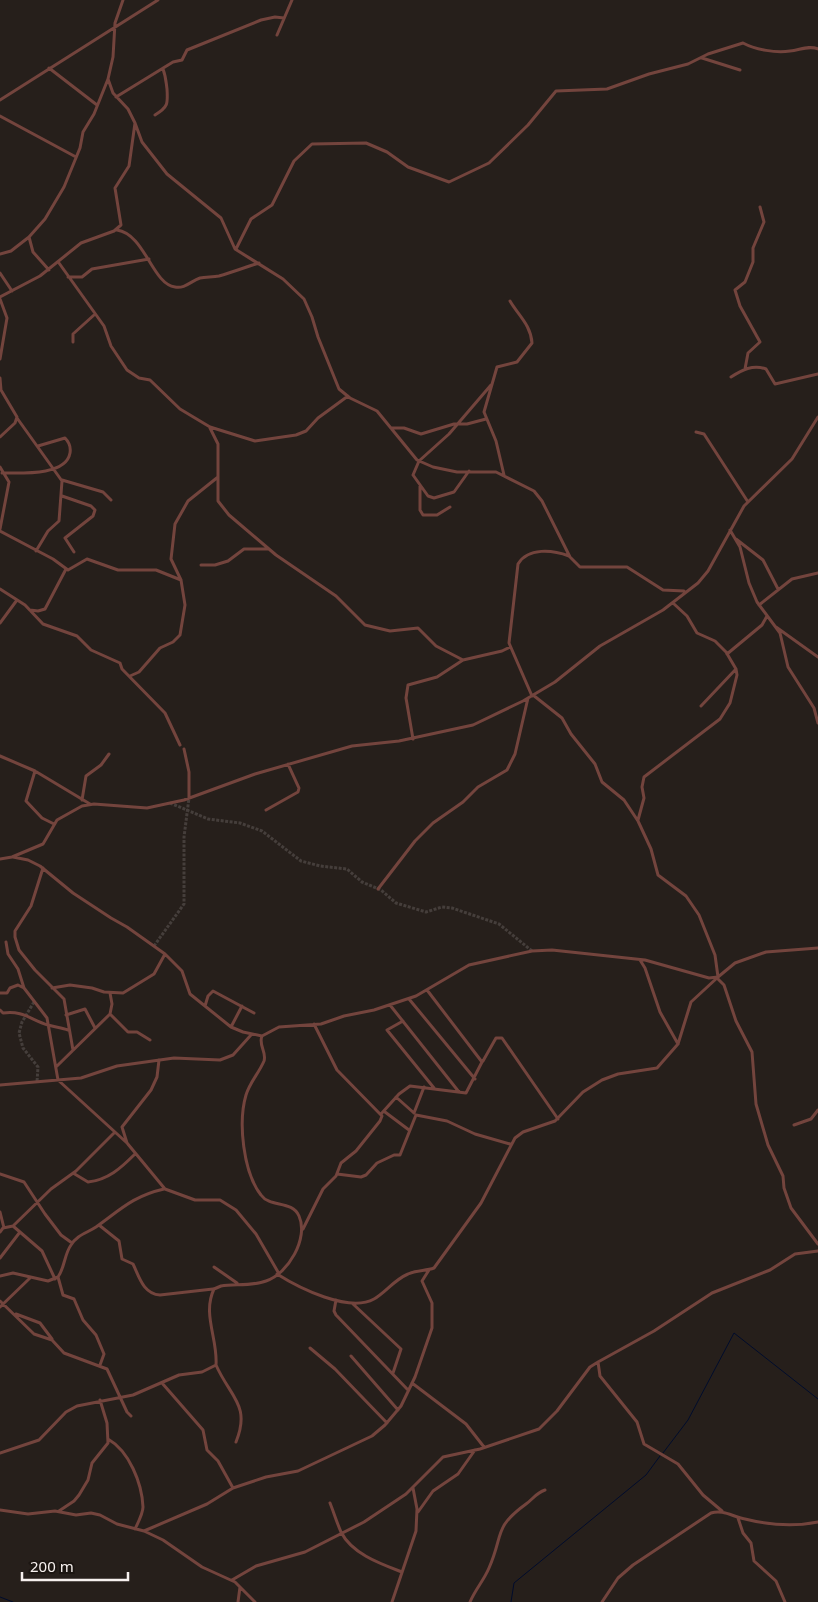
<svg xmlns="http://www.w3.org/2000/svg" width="818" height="1602" font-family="'Noto Sans',sans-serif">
<rect width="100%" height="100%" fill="#261f1b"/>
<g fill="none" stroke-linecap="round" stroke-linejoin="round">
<!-- stream -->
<path stroke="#000c2c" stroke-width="1" d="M663,1453L688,1420L734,1333L818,1399
M0,1597L13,1602
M511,1602L514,1583L646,1475L660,1456"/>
<!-- minor-tunnel -->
<path stroke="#453e3b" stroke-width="3" stroke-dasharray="3 1.5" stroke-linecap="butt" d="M170,803L208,819L240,823L262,831L301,861L320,866L347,869L362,882L381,890L396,903L426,912L442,907L452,908L499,924L532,951
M154,946L184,904V837L189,798
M34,1002L22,1022L19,1033L23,1048L38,1067L37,1082"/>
<!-- minor -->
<path stroke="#73443d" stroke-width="3" d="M277,35L292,0
M702,58L740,70
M49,68L97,105
M116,97L173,62L182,60L187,50L261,20L275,17L284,18
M0,100L158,0
M155,115C168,107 168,104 167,89C166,82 166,77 163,69
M0,116L76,157
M135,123L142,142L167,174L221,218L235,249L283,279L304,299L312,317L318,337L339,389L350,398L377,411L417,460L433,467L457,472H496L534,491L542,501L570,557L580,567H627L663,590L684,591
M117,230C145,234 152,284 175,287C185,289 191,281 200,278C206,277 213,277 219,276C233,272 246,267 259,263
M29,237L33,252L49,270
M236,249L251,219L272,205L294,161L312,144L366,143L387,152L408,167L449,182L489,163L528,125L556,91L607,89L649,74L688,64L708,54L743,43C756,50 776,53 790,51C800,50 809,45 818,49
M0,254L11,251L29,237L45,219L64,187L80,148L83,132L94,114L108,79L113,57L115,23L123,0
M59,263L104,326L111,346L127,370L139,378L150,380L180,409L210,427L255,441L296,435L306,431L318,418L348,396
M0,273L12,291
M68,277H82L92,269L149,259
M0,297L40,276L81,243L114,231L121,225L115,188L129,166L135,123L128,109L113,93L108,79
M0,299L7,318L0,359
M73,342V334L94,315
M745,369L748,353L760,342L740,306L735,290L745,282L753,262V248L764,222L760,207
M731,377C742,370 753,364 766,369L775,384L818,374
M0,378L1,390L17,417L15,423L0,437
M17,418L62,481L59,521L48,531L36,551
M210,428L218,444V501L229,515L276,555L336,596L365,625L390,631L418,628L436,646L463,660
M391,428H404L421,434L454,424H467L486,419
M696,432L704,434L748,502
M0,467L9,482L0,529
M469,471L454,492L434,498L428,496L413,475L419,461L449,434L491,385
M2,473C21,473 66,476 70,453C71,447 69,442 65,438L38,446
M504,475L496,441L484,412L497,367L517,362L532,343C531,325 518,315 510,301
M62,480L103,492L111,500
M420,486V510L423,515H437L450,507
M62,496L91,506L95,510L93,516L65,538L74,552
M730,530L740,547L749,583L757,602L780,633L788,667L814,708L818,723
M0,531L53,559L68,570L87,559L118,570H156L181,580
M736,539L763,560L778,589
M201,565H215L228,561L244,549H269
M0,589L25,605L43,624L77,636L91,650L120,663L122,669L165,713L180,745
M759,605L792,579L818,573
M30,610L38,611L45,609L66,569
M0,623L17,600
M776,627L818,657
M727,654L762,625L767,616
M130,676L139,672L160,648L173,642L180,635L185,605L181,580L171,559L175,524L188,501L218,477
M533,695L562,718L571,734L595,764L602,782L624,800L638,821L651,849L658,875L686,896L699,915L715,955L718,977
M532,696L509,643L518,564C528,547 553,550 569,556
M701,706L736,669
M413,739L406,698L408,685L437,677L463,660L502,651L510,647
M184,749L189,772V798
M0,756L35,771L90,804
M35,771L26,801L42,818L54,824
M82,800L86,776L101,765L109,754
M266,810L298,792L299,788L288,764
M638,820L644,798L642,787L644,777L720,719L730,703L737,675L736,669L726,652L715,641L697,633L687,616L673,603
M13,857L28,860L40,866L73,893L111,918L127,927L165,954L182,971L190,994L231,1027L243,1032L262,1036
M0,859L12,857L43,844L57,820L82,806L94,804L147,808L184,800L255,774L352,746L399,741L473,725L523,701L555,682L600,646L663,610L698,583L708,571L744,506L792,459L818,417
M43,868L31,906L15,931V937L19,950L35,970L64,999L73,1050
M378,889L415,841L433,823L463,802L478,787L507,770L515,754L528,698
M6,942L8,954L18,969L24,988L47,1018L58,1080L127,1143L165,1189L195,1200H220L236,1210L256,1234L278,1272
M640,960L645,968L660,1012L678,1044
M717,978L724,985L736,1021L752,1052L756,1104L768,1145L783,1176L784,1188L791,1208L818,1244
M52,988L70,985L92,988L104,992L123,993L154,974L165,954
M0,993H7L10,988L18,985L24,988
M409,999L475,1079
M390,1005L459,1092
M205,1006L208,996L213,991L254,1013
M0,1010L3,1013C23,1010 31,1020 48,1025C55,1027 62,1028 68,1030
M110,1014L128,1032H137L150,1040
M66,1015L85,1009L95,1028
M403,1021L387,1030L434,1088
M231,1027L242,1006
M483,1061L496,1038H502L558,1119
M57,1066L110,1014L112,1004L110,993
M0,1085L81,1078L117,1066L174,1058L220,1060L233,1055L251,1035
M396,1097L414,1113
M385,1112L409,1130
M414,1113L424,1087
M381,1114L399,1094L410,1086L466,1093L482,1062L427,990
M794,1125L811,1119L818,1110
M127,1143L122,1127L151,1090L157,1077L159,1060
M73,1173L88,1182C108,1180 121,1168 135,1154
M0,1174L24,1182L45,1214L61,1235L72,1243
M337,1174L361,1177L366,1175L377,1163L394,1155H400L416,1115L447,1121L475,1134L510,1144
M0,1212L4,1228
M99,1225L119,1241L122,1259L133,1264C139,1276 143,1294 160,1295L213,1289
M13,1226L42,1251L55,1279
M303,1229L323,1189L336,1176L341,1163L356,1151L380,1121L382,1116L337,1070L314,1024
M0,1232L3,1228L13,1226L51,1189L76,1171L114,1133
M0,1258L20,1232
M214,1267L237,1283
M277,1274C299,1288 349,1313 374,1299C386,1292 394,1280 408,1274C416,1270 426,1271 434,1268L481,1203L515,1138L523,1132L555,1121L583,1092L602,1080L618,1074L657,1068L678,1044L691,1002L717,978
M0,1276L13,1273L48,1281L58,1277C65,1267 64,1255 71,1245C77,1235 87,1233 96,1227C120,1210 133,1196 164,1189
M58,1277L63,1295L74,1299L83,1320L96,1335L104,1354L100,1365
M336,1300L334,1311L336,1315L408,1390
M0,1301L34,1334L52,1340L64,1353L107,1369L127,1412L131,1416
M353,1304L401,1349L393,1373
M0,1307L30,1278
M16,1314L40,1323L52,1339
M310,1348L335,1369L387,1423
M351,1356L398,1410
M598,1362L600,1376L637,1422L644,1444L678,1464L703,1495L722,1511
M216,1365C230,1397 251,1405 236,1442
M162,1383L203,1430L207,1450L218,1461L233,1488
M412,1383L466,1424L484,1447
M108,1439C129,1451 142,1483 143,1507C143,1513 138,1523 135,1529
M0,1453L39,1440L66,1412L77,1406L133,1395L179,1375L202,1372L216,1365C218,1339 202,1314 214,1289L221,1286C235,1284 253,1286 266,1281C288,1274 309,1238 299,1216C292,1200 270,1208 261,1195C243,1172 238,1122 246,1095C250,1082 259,1073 264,1061C267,1052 258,1045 262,1036L279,1027L321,1024L344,1016L374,1010L416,996L469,965L532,951L552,950L645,960L709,978L718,977L735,963L766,952L818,948
M330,1503C334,1513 337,1523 341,1532C352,1554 381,1564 402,1572
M0,1510L28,1514L55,1511L76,1515L91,1513L100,1515L117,1524L144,1531L163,1540L202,1567L235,1582L255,1602
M59,1511L74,1501L79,1495L88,1480L92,1463L108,1443L107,1423L100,1400
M418,1512L433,1491L458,1474L475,1450
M738,1518L743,1533L751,1543L754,1561L776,1581L785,1602
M144,1531L207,1504L233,1488L266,1477L298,1471L372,1436L385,1425L401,1406L415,1377L432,1328V1303L422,1281L429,1270
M232,1580L256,1566L305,1552L364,1522L406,1494L443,1457L480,1449L539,1429L557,1411L590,1367L598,1362L654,1331L712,1293L770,1270L795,1254L818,1251
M238,1602L240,1587
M392,1602L416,1531L417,1509L413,1488
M470,1602C475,1590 484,1580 489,1568C504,1534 493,1528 526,1504C533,1499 536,1493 545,1490
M602,1602L618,1578L633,1565L711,1513C723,1509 733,1517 745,1519C769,1525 794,1527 818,1522"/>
</g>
<!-- scale -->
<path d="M22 1572v8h106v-8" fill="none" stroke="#f6f0ee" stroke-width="2.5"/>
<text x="30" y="1572" font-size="15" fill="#f6f0ee" stroke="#1c1612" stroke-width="4" paint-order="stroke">200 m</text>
</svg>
